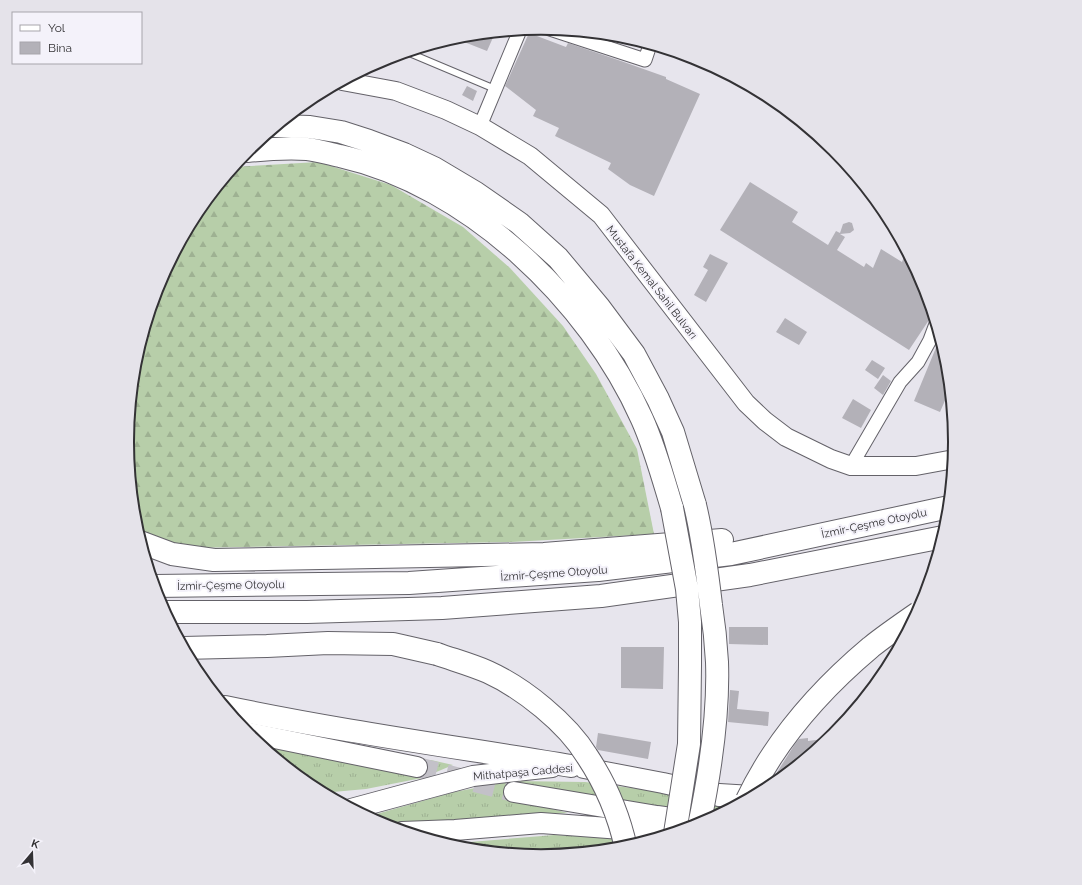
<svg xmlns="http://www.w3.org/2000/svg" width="1082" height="885" font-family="Raleway,sans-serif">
<defs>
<pattern id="grass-tufts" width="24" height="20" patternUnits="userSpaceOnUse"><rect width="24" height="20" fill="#b7cea9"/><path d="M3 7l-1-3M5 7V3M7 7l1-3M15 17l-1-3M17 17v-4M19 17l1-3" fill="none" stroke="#9eb192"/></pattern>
<pattern id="forest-firs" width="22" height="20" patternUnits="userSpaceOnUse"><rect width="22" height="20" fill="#b7cea9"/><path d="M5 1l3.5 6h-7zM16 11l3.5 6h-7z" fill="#9eb192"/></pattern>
</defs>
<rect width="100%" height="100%" fill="#e7e5ed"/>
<!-- grass -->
<path fill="url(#grass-tufts)" d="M260,745L403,773L431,760L453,765L422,778L366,789L322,793L311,787Z
M512,781L585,782L663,792L734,807L715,817L521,788L505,797L568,813L472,819L389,827L382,825L366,817L454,792Z
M554,835L596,837L649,841L622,849L541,857L460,849L445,844Z"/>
<!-- forest -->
<path fill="url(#forest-firs)" d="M318,162L391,185L463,227L510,268L563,326L596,374L637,449L654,534L512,542L185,548L137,531L134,523L127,442L135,361L158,284L196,212L233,167Z"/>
<!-- building -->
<path fill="#b3b1b8" d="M586,32L596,33L613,35L611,40Z
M495,33L487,51L454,38L460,36Z
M529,33L566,47L568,43L621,61L666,77V79L700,94L654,196L630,185L608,169L611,163L555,136L559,128L533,116L536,110L505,86Z
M467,86L477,91L473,101L462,95Z
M750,182L798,212L792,222L828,245L836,231L840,233L843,224L849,222L852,223L854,230L850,233L840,234L845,237L837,250L864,267L866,263L873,268L881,249L902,262L906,251L924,284L933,314L909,350L720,230Z
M710,254L728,263L706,302L694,295L708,270L703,267Z
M785,318L807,332L799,345L776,332Z
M940,338L948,362L950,389L940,412L914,401Z
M872,360L885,368L878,379L865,370Z
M883,375L891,381L883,395L874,388Z
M853,399L871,410L861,428L842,418Z
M729,627H768V645L729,644Z
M621,647H664L663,689L621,688Z
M730,690L739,691L737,709L769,712L768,726L728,722Z
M598,733L651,742L648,759L598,750L596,747Z
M808,738V741L831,738L775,784L774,777L795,744L799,739Z"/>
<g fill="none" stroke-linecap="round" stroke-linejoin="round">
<!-- primary-tunnel -->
<path stroke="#c3c1c8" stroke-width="20" stroke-dasharray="20 10" stroke-linecap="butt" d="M417,767L514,792"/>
<!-- lane casing -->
<g stroke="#646269" stroke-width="8">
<path id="lane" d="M407,52L495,89"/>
</g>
<!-- street casing -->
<g stroke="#646269" stroke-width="15">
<path id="street" d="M550,29L645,60L650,45
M480,126L520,30
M851,466L900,382L918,362L930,340L936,324"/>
</g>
<!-- secondary casing -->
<g stroke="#646269" stroke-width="20">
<path id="secondary" d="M342,81L396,91L446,110L480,126L530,156L601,215L746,403L765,421L786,437L831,459L851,466H916L954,459"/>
</g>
<!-- primary casing -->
<g stroke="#646269" stroke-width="22">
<path id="primary" d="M245,732L417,767
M584,768L663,783L721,796
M514,792L657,816L693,821
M351,809L473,776L552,767
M402,832L455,830L541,823L675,833"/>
</g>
<!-- highway casing -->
<g stroke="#646269" stroke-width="24">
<path id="highway" d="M276,126L310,127L341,132L369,141L404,154L434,168L476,193L519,223L558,258L599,307L634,354L658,399L673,432L695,505
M247,151C267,149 287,148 307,149C318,150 329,154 340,156C469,185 589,300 642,419C655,448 663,478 672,508
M140,542L172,554L214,560L544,554L722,540
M154,586L409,583L598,570L731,554L949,507
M164,612H307L442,608L601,596L750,575L943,537
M183,648L267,646L328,643L393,644L437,654
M225,707C339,731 456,747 571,766
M719,795L752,797"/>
</g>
<!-- lane -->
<use href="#lane" stroke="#fff" stroke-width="6"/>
<!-- street -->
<use href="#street" stroke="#fff" stroke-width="13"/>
<!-- secondary -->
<use href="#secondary" stroke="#fff" stroke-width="18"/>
<!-- primary -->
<use href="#primary" stroke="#fff" stroke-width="20"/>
<!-- highway -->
<use href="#highway" stroke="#fff" stroke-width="22"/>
<!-- highway-bridge casing -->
<g stroke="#646269" stroke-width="24" stroke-linecap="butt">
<path id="highway-bridge" d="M695,505C703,538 707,571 711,605C714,624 716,643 717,662C719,717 710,773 699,826
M672,508L687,589L690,622V665L689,744L675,833
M437,654C454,660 472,665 488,672C523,688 567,723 587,756C605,783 619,816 626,848
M747,800C775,741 821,689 871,647C886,635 902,624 918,613"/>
</g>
<!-- highway-bridge -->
<use href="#highway-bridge" stroke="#fff" stroke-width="22"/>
</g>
<g text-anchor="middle" stroke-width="4" stroke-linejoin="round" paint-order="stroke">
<!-- street labels -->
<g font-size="11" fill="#333235" stroke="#f4f2fa">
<text transform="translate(652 282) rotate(52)" y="4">Mustafa Kemal Sahil Bulvarı</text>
<text transform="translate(874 523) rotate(-12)" y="4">İzmir-Çeşme Otoyolu</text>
<text transform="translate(554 573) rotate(-4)" y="4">İzmir-Çeşme Otoyolu</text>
<text transform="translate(231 585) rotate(-1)" y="4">İzmir-Çeşme Otoyolu</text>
<text transform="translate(523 772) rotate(-5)" y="4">Mithatpaşa Caddesi</text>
</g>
</g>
<!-- crop -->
<path d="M0 0H1082V885H0ZM134 442a407 407 0 1 1 814 0a407 407 0 1 1-814 0Z" fill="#e5e3ea" fill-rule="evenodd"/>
<path fill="none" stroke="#333235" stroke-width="2" d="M134 442a407 407 0 1 1 814 0a407 407 0 1 1-814 0Z"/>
<!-- legend -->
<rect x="12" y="12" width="130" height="52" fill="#f4f2fa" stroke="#a7a5ab"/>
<rect x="20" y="25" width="20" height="6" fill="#ffffff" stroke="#a7a5ab"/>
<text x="48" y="32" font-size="12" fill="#333235">Yol</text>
<rect x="20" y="42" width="20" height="12" fill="#b3b1b8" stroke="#a7a5ab"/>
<text x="48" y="52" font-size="12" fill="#333235">Bina</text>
<!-- north arrow -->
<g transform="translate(32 853) rotate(19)" stroke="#f4f2fa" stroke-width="3" paint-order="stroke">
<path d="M0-3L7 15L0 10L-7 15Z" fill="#333235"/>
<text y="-6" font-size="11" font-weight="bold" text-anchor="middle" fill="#333235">K</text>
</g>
</svg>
